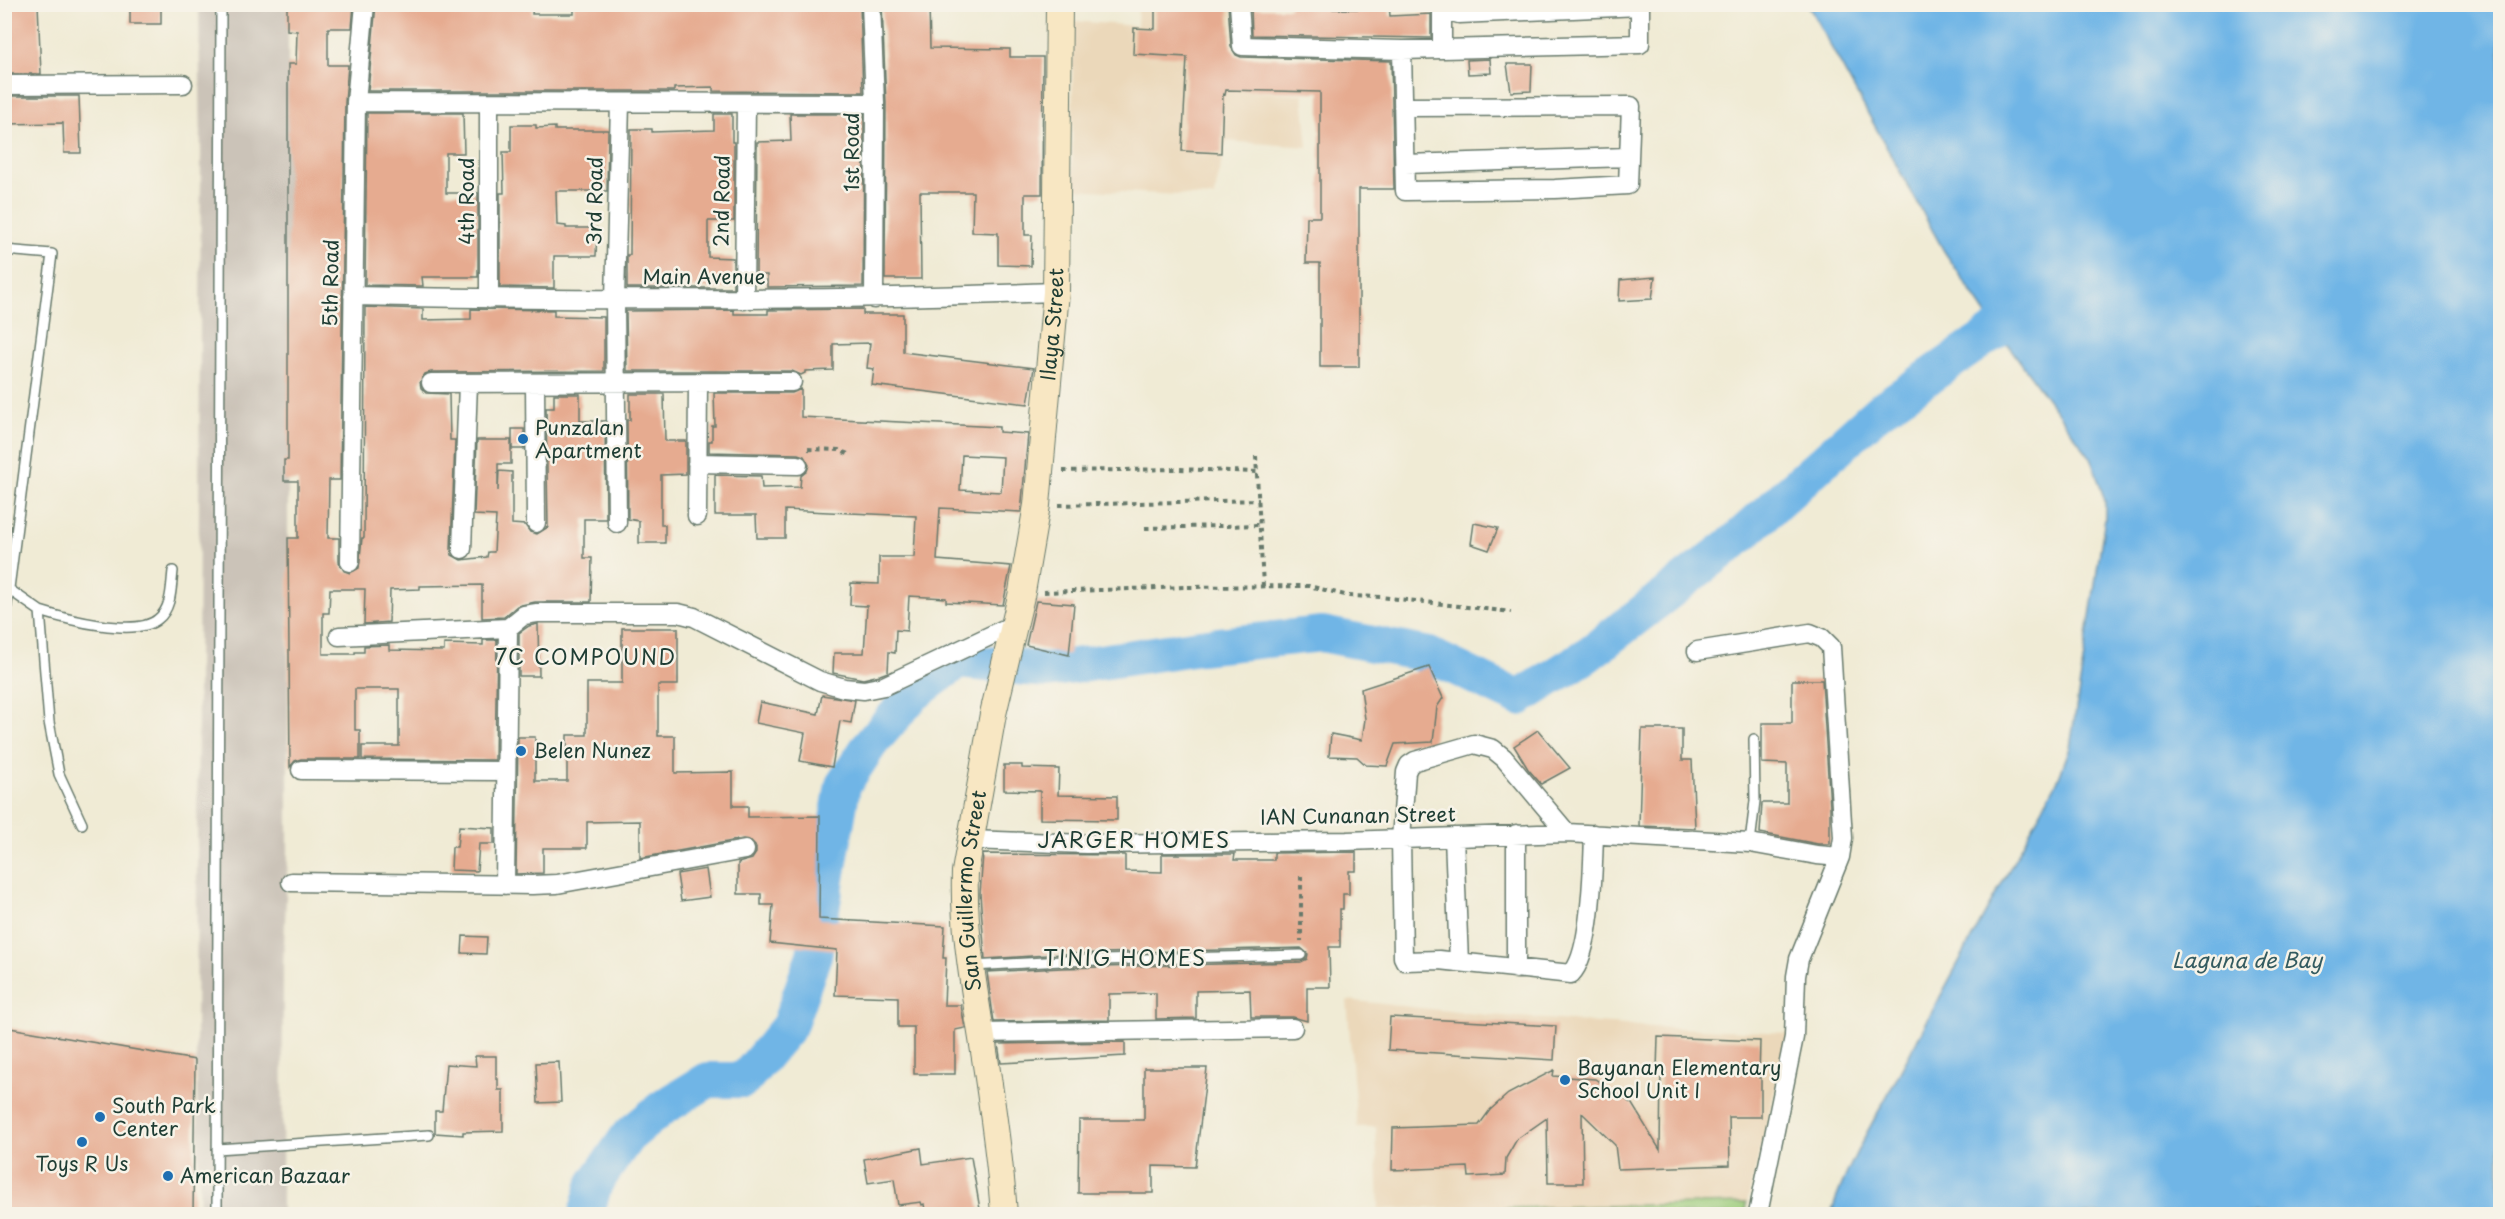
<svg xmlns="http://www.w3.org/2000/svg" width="2505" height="1219" font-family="'Playpen Sans',sans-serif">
<rect width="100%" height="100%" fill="#f7f3e8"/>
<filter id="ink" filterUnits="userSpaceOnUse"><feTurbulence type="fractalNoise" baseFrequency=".0167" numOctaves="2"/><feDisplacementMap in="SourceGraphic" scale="12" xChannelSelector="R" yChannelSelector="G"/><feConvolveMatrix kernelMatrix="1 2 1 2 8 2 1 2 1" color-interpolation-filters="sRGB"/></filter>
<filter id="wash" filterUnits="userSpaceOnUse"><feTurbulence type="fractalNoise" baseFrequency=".008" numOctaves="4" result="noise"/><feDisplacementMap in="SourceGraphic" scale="24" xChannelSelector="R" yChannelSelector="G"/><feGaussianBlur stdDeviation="1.35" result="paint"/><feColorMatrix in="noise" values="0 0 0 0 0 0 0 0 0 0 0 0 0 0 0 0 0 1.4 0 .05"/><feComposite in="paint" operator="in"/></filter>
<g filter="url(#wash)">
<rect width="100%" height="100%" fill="#f0ebd5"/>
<!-- built -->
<path fill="#ebd8ba" d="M1138,5H1233L1229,90L1303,94L1308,147L1226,141L1214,197L1072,189L1073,21L1137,26Z
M1347,1000L1476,1014L1653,1027L1789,1033L1747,1203L1379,1209L1376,1127H1357Z"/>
<!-- industrial -->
<path fill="#cbc3b8" d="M199,5H288V853L283,966L282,1214H200L196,1051L201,152Z"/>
<!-- green -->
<path fill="#9dcc7b" stroke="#5e8458" stroke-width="1.5" d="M1746,1203L1745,1214H1501V1208Z"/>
<!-- water -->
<path fill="#70b5e6" stroke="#48798d" stroke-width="1.5" d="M1808,5H2500V1214H1831C1848,1161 1879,1112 1905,1063C1954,969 2006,876 2057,782L2070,748L2105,518V501L2091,458L1997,330L1944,251Z"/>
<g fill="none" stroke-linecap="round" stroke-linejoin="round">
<!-- river -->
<path stroke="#70b5e6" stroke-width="36" d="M586,1214L595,1183L628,1136L662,1108L708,1080H744L789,1026L814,955L843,785L871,743L914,694L958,661L1047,670L1200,647L1322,634L1429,655L1519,698L1586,656L1734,542L1879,411L1997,330"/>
</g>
<g id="blocks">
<!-- building -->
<path fill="#e6ab90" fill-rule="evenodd" d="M4,4H38L41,74H4Z
M130,4H161V24H130Z
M287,4H354L352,28H328V65H348L345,102L340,480H329L328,538H339V562L344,571L350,573L359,568L362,538H364L365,307L423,309V320L471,319V309L554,310V316L604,317V371L431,372L425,374L420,382L421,388L426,393L449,394L450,440H455L451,549L452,555L461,560L487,557L488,552H494L496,516L474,515L477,440H511V464H498V491L499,471L512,472V524L525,525L530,532L537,534L548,527L546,408H554V394H580V421H605L606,519H584V558H592L591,602H535L517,606L504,617L482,618V585L420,586V589L390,590L389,622L364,624L365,589H330L329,613H323V654H355V652H364V646L389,645V650L444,651V644L483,645V640H497L495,760L362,759V746H399V689H355V730H360V759H301L295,761L290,767L288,538H298V481H284V460H288V64H296L297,31L287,30Z
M376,4H533L532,14H574V4L860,5L863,92L713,91V87L674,88V91H368Z
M882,4H929L930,48L1010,49V57H1043L1042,194H1025V235H1032L1031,266L998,265V233L972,232L973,192H920L921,279H885L886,103Z
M1155,4H1228L1231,47L1236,55L1241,57L1391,61L1394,189H1359V367H1320V263H1306L1307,217H1320V92L1226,90L1225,95L1223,94L1221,153L1182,151L1187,57L1133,54L1134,28L1155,29Z
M1290,4H1333V9H1371V6L1389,5L1390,16L1431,14V38L1252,35L1251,8H1290Z
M1490,59L1491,73L1468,74L1467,60Z
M1507,64H1532L1531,91L1511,92Z
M4,96H79L81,153H64L63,123L4,124Z
M367,113H463L464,153H446V193H478V277H422L423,286L365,285Z
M714,114H732V142H734V221H708V257L733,258V288H627V255H630L631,129H652V132L714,130Z
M790,114H864L863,286L767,287V275H756L757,142L791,141Z
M511,125H536V128L555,127V130H608L607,191H556L557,225L566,226V228H597L596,256H554V288L500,287V193H504L503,152H511Z
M1655,277L1652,299L1619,301L1620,280Z
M863,309V314H903V352L1034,368L1028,404L872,385L874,369L867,368L870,343L833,344V370L805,371V373L801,375L792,371H627L626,311L734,310V314H768V310Z
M801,389V417L999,427V432L1028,434L1021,512L940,508L937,560L1011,566L1003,605L946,602V598L909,596L907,631L896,630L895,653L889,652L888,672L880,675L863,679L833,673L834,653H864L867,606L850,605L851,583L879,584V557H914L916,516L785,510V538H757L756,515H715V475L761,476L762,488L800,487L801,476L807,471L809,465L804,456L798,454L709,452V441H712V426H715L714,393H792ZM962,455L1003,457L1001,492L960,490Z
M630,394H664L665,441H686V474L661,475V525H665V543H639V521L628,519L627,420H630Z
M512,429H524V449H512Z
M1474,523L1498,528L1489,550L1471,544Z
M1036,601L1074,604L1069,655L1026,645Z
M538,624L539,676H519V633L529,626Z
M622,628H678V685H658V736H675V773L733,772V806H748V817L820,816L819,919L945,926L943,958H946L944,1005H961L965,1028L955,1030V1074H914V1027H898V997L835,995L837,950L770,943L773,905H761V894H738V863L752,859L756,853V847L749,840L743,839L640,858V821L587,822V848H543V873L516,874L518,737H535V781H567V735H587V683H622Z
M1429,667L1443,698L1437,707L1433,742L1395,744L1387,766L1366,765L1357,757L1329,756L1331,734L1362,740L1365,719L1361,689Z
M1792,680H1822L1830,807V844H1818L1760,833L1762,803H1787V764L1762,763V723H1792Z
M822,695L855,700L851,723L840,721L832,767L800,761L805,733L756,723L760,702L818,714Z
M1642,729H1682V760H1692L1695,828L1639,826Z
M1538,730L1570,768L1541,784L1528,769L1514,746Z
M1004,765H1022V768L1059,769L1058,795L1117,796V820L1040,819V791L1004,790Z
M459,826L494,828V844H479L477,871L451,870L452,847H457Z
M1356,852V871H1349V894H1343V909H1340V947H1329L1330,987H1307V1021L1293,1017H1251L1250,990L1196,991V1018L1156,1019V993L1109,994V1020L994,1022L987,972L1062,968L1301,962L1307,959L1308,954L1301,948L1062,954L985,959L980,894L983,854L1125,855V871L1162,872V854H1235L1234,860H1274V853Z
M706,869L710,897L681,901L677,874Z
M463,936L487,937L486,954L462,953Z
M1390,1017L1556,1026L1554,1060L1388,1050Z
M4,1027L195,1060L193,1215H4Z
M1658,1037L1760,1041L1759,1078H1761V1117H1729L1730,1165L1618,1169L1615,1145L1582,1113L1583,1183H1548L1547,1118L1517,1139L1506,1158L1505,1175L1469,1177L1468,1167L1392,1170L1393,1128L1479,1125L1490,1110L1508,1094L1554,1070L1553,1076L1595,1079L1632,1104L1660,1150L1661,1070H1657Z
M1125,1042V1056L1001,1063L998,1044Z
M475,1056H496V1079H498V1090H503V1131L463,1132V1135L435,1133V1111H442L446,1064L476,1066Z
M559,1062L561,1102L538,1103L536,1063Z
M1144,1068H1207L1195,1167L1153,1166V1193H1078L1079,1120H1144Z
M921,1148L923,1164L971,1157L981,1215H926L924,1204L922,1205L921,1202L898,1205L894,1179L868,1183L864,1159Z"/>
</g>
</g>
<g filter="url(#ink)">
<use href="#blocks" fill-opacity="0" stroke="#687a6c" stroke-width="1.5"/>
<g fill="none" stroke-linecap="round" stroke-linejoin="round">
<!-- lane casing -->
<g stroke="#687a6c" stroke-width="12">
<path id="lane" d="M4,250L52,254L4,627
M10,590L40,611L49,722L59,774L82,824
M40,611C65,619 137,638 158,619C172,608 171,587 173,571
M1750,843L1755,801L1754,739
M973,966L1062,961L1301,955
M217,1149L429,1135
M217,1214L221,4"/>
</g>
<!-- street casing -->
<g stroke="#687a6c" stroke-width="21">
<path id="street" d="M871,4L875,103L874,299
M1239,4L1242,46L1402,50L1640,44V6L1459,14L1442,9
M1442,49V4
M1402,50L1405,191L1555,189L1628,185L1631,106L1403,107
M4,85L183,84
M356,102L875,103
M489,103V299
M1405,164L1628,157
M353,296C587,301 821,301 1056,292
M744,300L746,103
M431,383L792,382
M535,383L536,523
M697,463L798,465
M697,516L698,383
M617,523L615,299L620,103
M462,549L468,383
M350,562L356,102L365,4
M508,628L524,615L537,613H678L694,617L820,681L844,688L864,690L884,686L1015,624
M339,636L508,628L505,885
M301,770L506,771
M1567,833L1504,758L1493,749L1474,744L1415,761L1409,765L1406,772L1401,839L1403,957L1405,961L1439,960L1571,974C1592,954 1593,864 1594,834
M1454,837L1459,962
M970,840L1086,844L1347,841L1567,833L1750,843L1817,855L1840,857L1843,838L1831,647L1822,638L1810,633L1697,651
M291,882L532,885L557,884L745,850
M1516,969V834
M981,1033L1293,1028
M1758,1214L1794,1037L1796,976L1799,959L1840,857"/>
</g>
<!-- secondary casing -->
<g stroke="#687a6c" stroke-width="28">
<g id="secondary">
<path id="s1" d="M1004,1214C1000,1158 992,1102 983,1045C974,988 963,930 965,872L993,714L1022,592L1037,505L1056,292L1059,4"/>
</g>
</g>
<!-- path -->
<path stroke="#687a6c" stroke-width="4" stroke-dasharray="4.5 4.5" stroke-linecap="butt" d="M808,449L839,450L850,455
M1256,456L1263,586
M1063,471L1178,469L1257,472
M1059,505L1259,500
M1145,528L1260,525
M1044,592L1186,587L1309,586L1349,596L1381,597L1511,612
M1301,876V941"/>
<!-- lane -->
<use href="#lane" stroke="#fff" stroke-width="9"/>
<!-- street -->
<use href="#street" stroke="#fff" stroke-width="18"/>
<!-- secondary -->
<use href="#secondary" stroke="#f8e7c3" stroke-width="26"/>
</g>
</g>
<!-- markers -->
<g fill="#1f6fb2" stroke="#f7f3e8" stroke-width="2">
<circle cx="523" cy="439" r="6"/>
<circle cx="521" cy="751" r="6"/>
<circle cx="1565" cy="1080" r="6"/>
<circle cx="100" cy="1117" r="6"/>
<circle cx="82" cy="1142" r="6"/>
<circle cx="168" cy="1176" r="6"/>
</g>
<g text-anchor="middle" stroke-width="5" stroke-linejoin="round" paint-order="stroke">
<!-- street labels -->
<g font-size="20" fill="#1f3d34" stroke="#f7f3e8">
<text transform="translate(852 152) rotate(-90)" y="7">1st Road</text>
<text transform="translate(467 201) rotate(-90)" y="7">4th Road</text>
<text transform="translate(595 201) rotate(-89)" y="7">3rd Road</text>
<text transform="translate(722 201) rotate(-89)" y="7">2nd Road</text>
<text x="704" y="284">Main Avenue</text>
<text transform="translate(331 283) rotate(-89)" y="7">5th Road</text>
<text dy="7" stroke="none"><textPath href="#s1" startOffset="900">Ilaya Street</textPath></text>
<text transform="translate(1358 816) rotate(-1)" y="7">IAN Cunanan Street</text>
<text dy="7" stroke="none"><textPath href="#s1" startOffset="326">San Guillermo Street</textPath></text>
</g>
<!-- poi labels -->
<g font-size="20" fill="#1f3d34" stroke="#f7f3e8" text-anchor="start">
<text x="535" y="435">Punzalan<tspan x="535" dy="23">Apartment</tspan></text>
<text x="533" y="758">Belen Nunez</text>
<text x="1577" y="1075">Bayanan Elementary<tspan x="1577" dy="23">School Unit I</tspan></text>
<text x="112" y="1113">South Park<tspan x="112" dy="23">Center</tspan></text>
<text x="82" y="1171" text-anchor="middle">Toys R Us</text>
<text x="180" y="1183">American Bazaar</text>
</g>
<!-- neighbourhood labels -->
<g font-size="21" letter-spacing="1.5" fill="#1f3d34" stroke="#f7f3e8">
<text x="586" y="665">7C COMPOUND</text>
<text x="1134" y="848">JARGER HOMES</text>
<text x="1125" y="966">TINIG HOMES</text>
</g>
<!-- water labels -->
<g font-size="21" font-style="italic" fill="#335b60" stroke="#f7f3e8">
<text x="2247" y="968">Laguna de Bay</text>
</g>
</g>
<!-- margin -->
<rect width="2505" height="1219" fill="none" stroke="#f7f3e8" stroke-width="24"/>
</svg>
